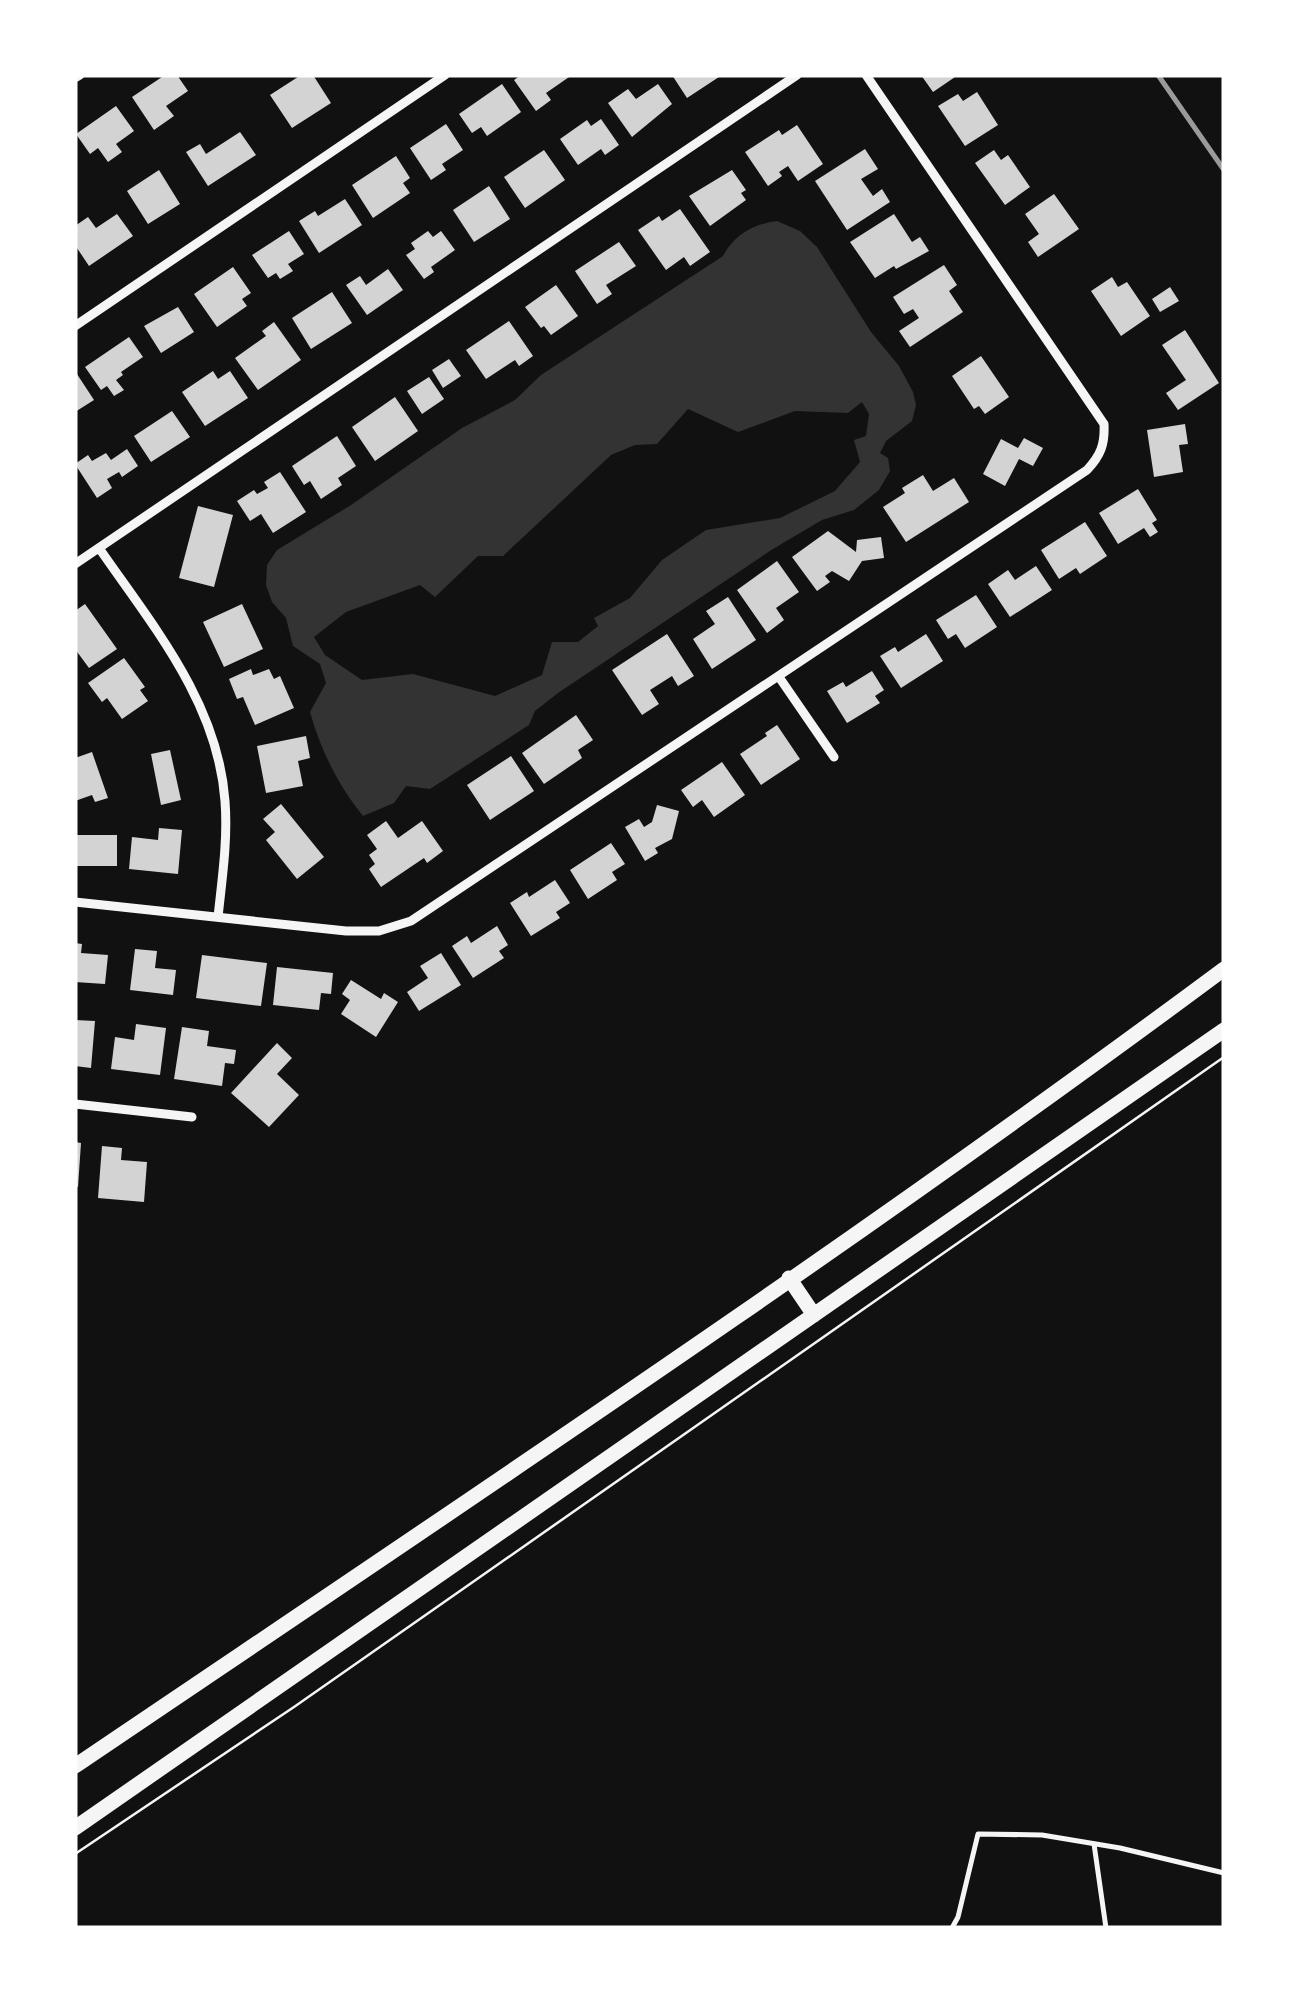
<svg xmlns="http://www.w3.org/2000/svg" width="1299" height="2003" font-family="Georgia,serif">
<rect width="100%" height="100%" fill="#111"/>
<!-- water -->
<path fill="#333" fill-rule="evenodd" d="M777,221L800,231L817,247L871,332L899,366L913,392L916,405L912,421L886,441L880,453L888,458L890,471L879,490L854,510L822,520L773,549L558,693L535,711L529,725L430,789L406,786L394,803L363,816C338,785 321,751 310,712L326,683L320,664L293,646L286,618L272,602L266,585L267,565L277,550L351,505L462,428L515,400L541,375L723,256C734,235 753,224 777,221ZM862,402L869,414L866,436L854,440L860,462L835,491L780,518L706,530L662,560L630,598L594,618L598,626L578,642H552L542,675L495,696L413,674L362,680L325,655L314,637L346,612L420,585L435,597L478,556H503L611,455L635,445L657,444L688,409L738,432L795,411L848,413Z"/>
<!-- building -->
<path fill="#d3d3d3" d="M165,75H177L188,91L166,106L174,116L154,130L132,97Z
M301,75H313L331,103L292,128L270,95Z
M521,75H572L546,93L551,100L536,111L514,80Z
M672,75H722L687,98Z
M921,75H958L933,92Z
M502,84L521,112L487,136L481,127L472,133L459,114Z
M658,84L672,104L632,137L608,103L628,89L636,99Z
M977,92L998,125L965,146L938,106L958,94L963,101Z
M116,106L134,131L116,144L122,152L108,162L98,148L90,154L76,134Z
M601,119L619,145L605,155L601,149L578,165L560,139L587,120L591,126Z
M446,124L463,150L442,164L446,170L431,180L410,148Z
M797,125L823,164L798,181L788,166L779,172L782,176L768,186L745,152L779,130L782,135Z
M240,132L256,155L208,186L186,152L200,144L206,154Z
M865,149L878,169L861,179L873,196L882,189L890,202L847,230L815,181Z
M544,150L565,180L525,208L504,177Z
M994,150L1001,160L1008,155L1030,187L1005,205L975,163Z
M396,156L410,178L403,183L410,193L373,218L352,185Z
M159,170L180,204L148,224L127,191Z
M732,170L746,190L741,193L746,200L710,226L689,196Z
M489,186L510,219L474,242L453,210Z
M1054,194L1079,229L1038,257L1028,242L1039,234L1025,214Z
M345,199L362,225L319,253L299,221L315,211L318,216Z
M680,209L710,252L690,266L684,257L666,270L638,230L659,216L662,221Z
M117,214L133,236L89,266L75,245V226L88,217L96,228Z
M894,214L912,242L920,237L929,251L896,269L894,266L875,278L850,242Z
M289,231L304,254L288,264L293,271L280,279L276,273L268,278L252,255Z
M428,231L433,237L441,231L455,250L431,267L434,272L424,279L406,255L415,249L411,243Z
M619,242L636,266L606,285L612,294L597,304L575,271Z
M944,265L957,285L949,291L963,312L910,347L899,331L919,318L913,309L904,314L893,297Z
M233,267L251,293L242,299L247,306L217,327L194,294Z
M388,269L403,290L367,315L346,285L360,276L366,285Z
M1112,277L1118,287L1127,282L1150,316L1121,336L1091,291Z
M556,285L578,316L551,335L544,326L541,328L525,307Z
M1170,287L1179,301L1160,312L1152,299Z
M332,292L352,323L311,349L292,318Z
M178,307L194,332L161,353L144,326Z
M509,321L533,356L519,366L515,360L486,379L466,350Z
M274,322L301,360L258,390L235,358L266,336L262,331Z
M1185,330L1219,383L1178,410L1166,393L1186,380L1162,345Z
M129,337L143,357L121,372L123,375L116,380L124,390L114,396L107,386L101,390L85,367Z
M981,356L1009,397L985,414L979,406L974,409L952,376Z
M449,359L461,376L443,388L432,370Z
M75,371L94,400L75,412Z
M213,371L218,379L230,371L248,398L205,426L182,392Z
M429,377L444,399L422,414L407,391Z
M395,397L418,431L375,461L352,427Z
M172,411L190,437L151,462L134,436Z
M1185,424L1188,444L1179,445L1183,472L1154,477L1147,430Z
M337,436L356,466L338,478L342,485L321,499L310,481L304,485L292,466Z
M1024,438L1043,448L1033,466L1019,459L1005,486L983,474L1001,439L1018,448Z
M127,449L138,466L122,477L119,472L107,479L112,488L97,498L75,464L88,455L92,461L106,453L111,460Z
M280,472L306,512L273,533L261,514L250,521L237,501L254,490L257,494L268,488L264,482Z
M923,475L933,491L954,478L969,502L906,542L883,507L905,493L902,488Z
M1138,489L1157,520L1152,523L1158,532L1150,537L1144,528L1118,544L1099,513Z
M198,506L233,515L214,587L179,578Z
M1085,522L1107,556L1080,574L1076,568L1059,579L1041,550Z
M828,531L856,552L857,540L881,537L884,558L862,561L849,581L832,571L825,576L830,582L817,591L792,557Z
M777,561L799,592L776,608L784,620L767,633L737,590Z
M1036,566L1052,590L1010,617L988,584L1008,570L1015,580Z
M976,595L997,627L965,648L956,634L948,639L936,620Z
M728,597L756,640L712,669L693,639L715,624L706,611Z
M85,604L117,649L89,668L75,649V611Z
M242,604L263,649L224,667L203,622Z
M667,634L694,676L678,686L672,676L650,690L659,704L642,715L612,670Z
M926,634L943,661L901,688L880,656L895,647L898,652Z
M124,658L145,687L140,690L148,701L122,719L107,698L102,702L88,683Z
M251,669L253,675L269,669L274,679L280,676L294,708L255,725L243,697L237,699L229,679Z
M872,671L884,690L875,696L880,703L847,723L827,691L843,682L846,687Z
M576,715L593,740L578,750L582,758L544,784L522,753Z
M777,725L800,759L761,785L740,754L767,736L765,733Z
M306,736L310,758L298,761L303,786L266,793L257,746Z
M170,750L181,800L161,805L151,754Z
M92,752L108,798L95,802L92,795L75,801V758Z
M511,756L534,791L490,820L467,785Z
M722,762L745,795L714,817L702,800L693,807L681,790Z
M281,804L324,857L297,879L266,840L275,832L263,819Z
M657,805L679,811L672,839L655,848L658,853L645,861L625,827L639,819L644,827L652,822Z
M386,821L398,838L422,821L443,851L427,863L424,858L381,887L369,869L375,864L369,855L377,849L367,835Z
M159,828L182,830L178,874L129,869L132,837L158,840Z
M75,835H117V866H75Z
M611,843L625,864L612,872L617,880L588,899L570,870Z
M555,880L570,903L556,912L560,918L531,936L510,903L527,892L529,897Z
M497,926L508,945L499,951L504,958L473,978L452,946L467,936L471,943Z
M75,943L82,944L81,953L108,955L105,984L75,982Z
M135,949L157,951L155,968L176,970L173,995L130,990Z
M441,953L461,985L419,1011L407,992L428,978L420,966Z
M202,955L267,963L261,1006L196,998Z
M277,967L333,973L331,994L321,993L319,1010L273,1005Z
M351,980L381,999L384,993L398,1002L376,1037L341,1014L350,1000L342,994Z
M75,1020L95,1021L91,1068L75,1066Z
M136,1024L166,1028L160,1075L111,1069L115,1037L134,1040Z
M182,1027L209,1031L207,1046L236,1050L234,1064L225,1063L222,1086L174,1079Z
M277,1043L292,1058L277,1074L299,1095L269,1127L231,1093Z
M75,1142L81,1143L78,1187L75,1186Z
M102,1146L122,1148L121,1160L147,1162L144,1202L98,1198Z"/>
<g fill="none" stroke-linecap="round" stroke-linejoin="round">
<!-- path -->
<path stroke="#f5f5f5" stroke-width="2.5" d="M75,1854L294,1707L1224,1057"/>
<!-- service -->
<path stroke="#f5f5f5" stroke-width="5" d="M1094,1844L1106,1928
M952,1928L958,1917L978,1834L1042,1835L1120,1848L1224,1873"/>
<!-- minor -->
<path stroke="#f5f5f5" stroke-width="9" d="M75,78L80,75
M75,326L445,75
M99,548C153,626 218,703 225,801C228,840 222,879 218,917
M75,564L797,75
M779,677L834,757
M75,902L346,931H379L411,921L1087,470C1101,455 1105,444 1104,424L866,75
M75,1104L192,1117"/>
<!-- primary -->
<path stroke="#f5f5f5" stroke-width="15" d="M789,1278L814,1315
M75,1766C461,1505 850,1247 1224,969
M75,1828L1224,1030"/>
<!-- rail -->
<path stroke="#9a9a9a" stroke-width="5" d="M1158,75L1224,170"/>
</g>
<!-- border -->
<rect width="1299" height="2003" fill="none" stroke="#ffffff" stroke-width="155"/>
</svg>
